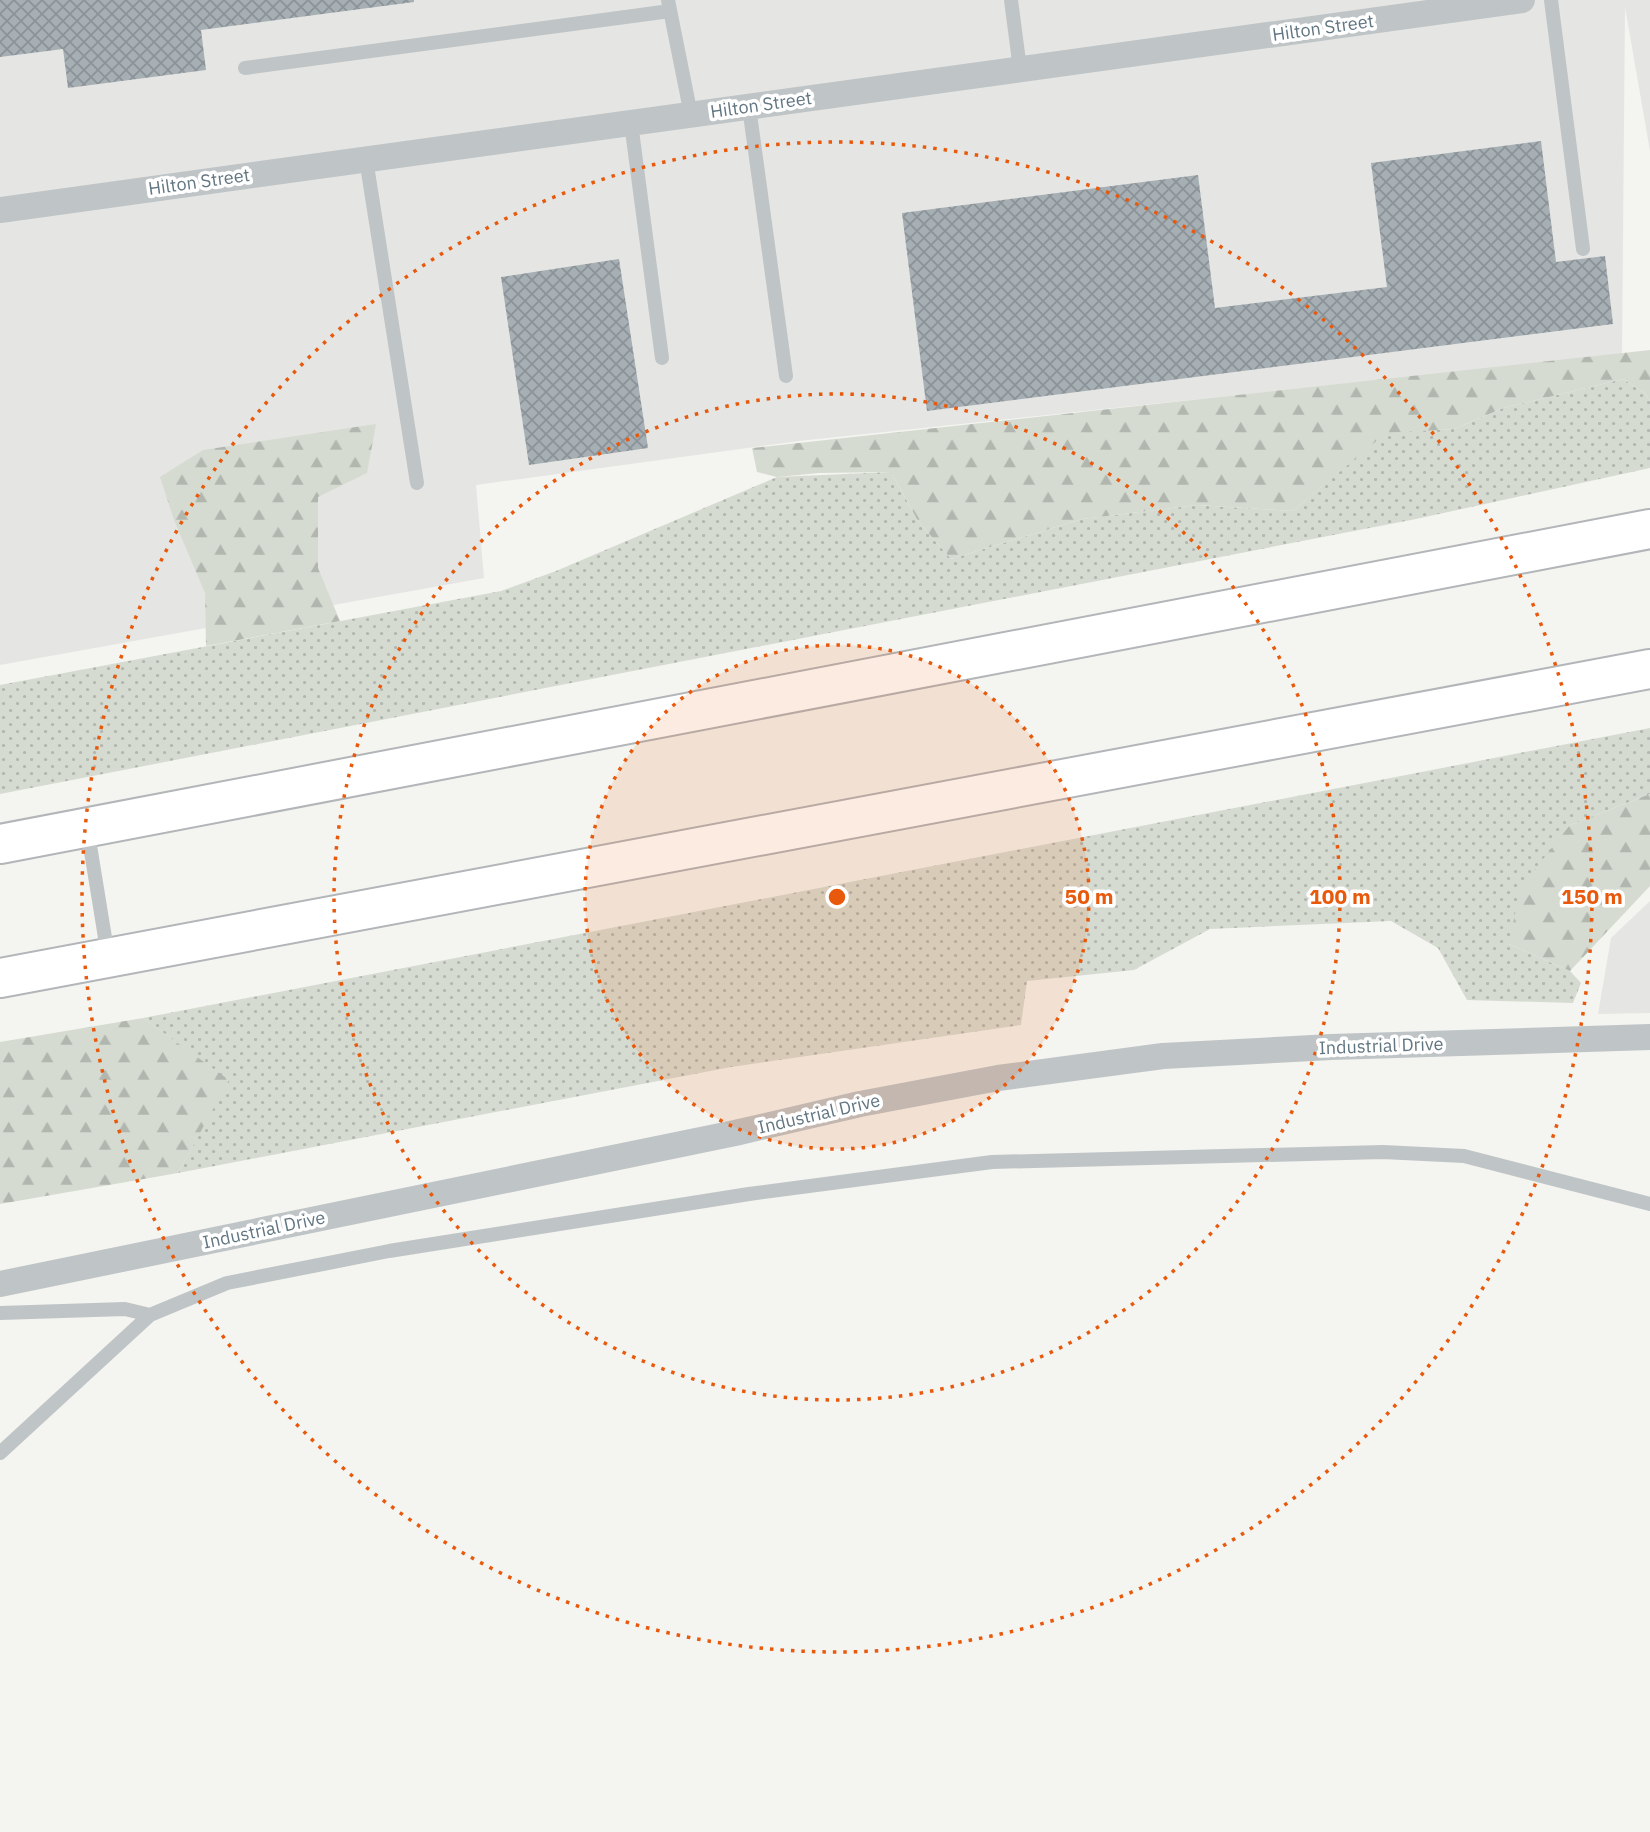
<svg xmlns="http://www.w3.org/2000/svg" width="1650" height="1832" font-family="'IBM Plex Sans',sans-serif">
<defs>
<pattern id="grass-dots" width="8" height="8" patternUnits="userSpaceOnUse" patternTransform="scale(1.75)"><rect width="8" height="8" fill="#d6dbd1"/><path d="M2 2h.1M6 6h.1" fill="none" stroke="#b1b6af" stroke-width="1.8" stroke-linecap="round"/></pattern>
<pattern id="forest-firs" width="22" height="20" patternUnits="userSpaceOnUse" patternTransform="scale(1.75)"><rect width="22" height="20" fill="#d6dbd1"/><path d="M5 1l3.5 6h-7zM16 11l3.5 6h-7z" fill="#b1b6af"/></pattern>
<pattern id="building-cross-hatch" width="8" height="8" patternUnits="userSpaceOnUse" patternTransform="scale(1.75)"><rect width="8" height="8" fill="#a6afb4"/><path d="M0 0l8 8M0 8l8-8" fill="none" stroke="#8b9398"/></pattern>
</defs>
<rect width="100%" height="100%" fill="#f4f4f0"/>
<!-- built -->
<path fill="#e5e5e3" d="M0,0H1650V151L1625,7L1622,355L799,441L476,485L484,578L0,665Z
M1650,901V1013L1598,1014L1611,938Z"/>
<!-- grass -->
<path fill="url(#grass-dots)" d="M1623,379L1646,394L1650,401V468L1416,519L0,794V685L501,591L556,571L777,477L891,472L918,521L951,559L1082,519L1197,505L1293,511L1386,432L1454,429L1503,408Z
M1650,728V794L1570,825L1509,944L1570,971L1581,983L1573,1003L1467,1000L1438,948L1391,921L1210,929L1134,970L1027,981L1021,1025L731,1067L178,1173L228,1080L143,1018Z"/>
<!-- forest -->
<path fill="url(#forest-firs)" d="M1650,350V401L1646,394L1623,379L1503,408L1454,429L1386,433L1293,511L1197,505L1082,519L951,559L918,521L891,472L819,473L777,477L757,472L752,448Z
M376,424L367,473L318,497V568L340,621L206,646L205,593L174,520L160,477L203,450Z
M1650,794V886L1570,971L1509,944L1520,888L1570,825Z
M143,1018L229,1080L178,1173L0,1204V1042Z"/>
<!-- building -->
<path fill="url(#building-cross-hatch)" d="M0,0H414V2L201,30L206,70L68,88L63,49L0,57Z
M1541,141L1556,262L1605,256L1613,324L927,411L902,213L1198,175L1215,308L1387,287L1371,163Z
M619,259L648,448L529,465L501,277Z"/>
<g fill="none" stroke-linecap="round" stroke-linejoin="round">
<!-- motorway casing -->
<g stroke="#b2b6b9" stroke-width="42">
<path id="motorway" d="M0,844L1650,529
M0,978L1650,669"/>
</g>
<!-- service -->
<path stroke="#bfc4c6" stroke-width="14" d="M668,0L691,115
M1011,0L1020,69
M1551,0L1583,249
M245,68L670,11
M749,107L786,376
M631,123L662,358
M366,159L417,483
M87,827L108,956
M0,1313L125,1309L150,1315
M0,1453L150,1315L227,1283L389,1251L749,1194L992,1162L1383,1152L1464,1156L1650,1204"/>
<!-- minor -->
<path stroke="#bfc4c6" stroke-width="26" d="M0,210L1522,0
M0,1284L735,1133L860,1104L998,1078L1163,1056L1331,1047L1650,1037"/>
<!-- motorway -->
<use href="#motorway" stroke="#fff" stroke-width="38"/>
</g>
<!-- distance rings -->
<circle cx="837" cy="897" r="252" fill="#e8590c" fill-opacity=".12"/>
<g fill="none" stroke="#e8590c" stroke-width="3.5" stroke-dasharray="3.5 7">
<circle cx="837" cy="897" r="252"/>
<circle cx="837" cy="897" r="503"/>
<circle cx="837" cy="897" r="755"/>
</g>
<g text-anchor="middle" stroke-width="7" stroke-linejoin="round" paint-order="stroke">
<!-- street labels -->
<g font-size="18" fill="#627682" stroke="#fff">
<text transform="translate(1323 28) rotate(-8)" y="6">Hilton Street</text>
<text transform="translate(761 105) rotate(-8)" y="6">Hilton Street</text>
<text transform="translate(199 182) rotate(-8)" y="6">Hilton Street</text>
<text transform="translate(1381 1046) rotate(-2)" y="6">Industrial Drive</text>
<text transform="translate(819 1114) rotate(-13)" y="6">Industrial Drive</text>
<text transform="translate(264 1230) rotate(-12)" y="6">Industrial Drive</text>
</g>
</g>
<circle cx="837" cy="897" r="10" fill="#e8590c" stroke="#fff" stroke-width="3.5"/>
<g font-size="21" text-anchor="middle" font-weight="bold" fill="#e8590c" stroke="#fff" stroke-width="7" stroke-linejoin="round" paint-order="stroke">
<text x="1089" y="904">50 m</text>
<text x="1340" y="904">100 m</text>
<text x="1592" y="904">150 m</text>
</g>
</svg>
